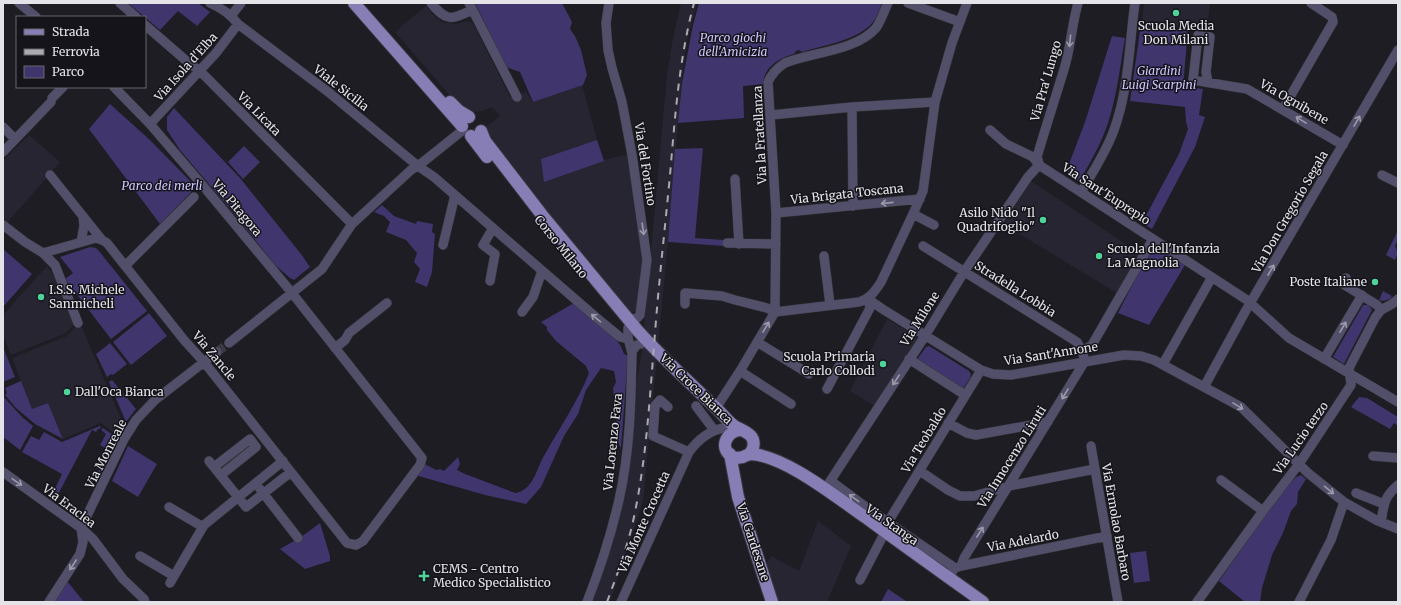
<svg xmlns="http://www.w3.org/2000/svg" width="1401" height="605" font-family="Merriweather,serif">
<rect width="100%" height="100%" fill="#1e1d24"/>
<!-- built -->
<path fill="#272532" d="M681,3H697L687,41L682,77L668,242L643,501L610,602H590L607,551L642,351L667,75L673,38Z
M1144,3H1210L1207,30L1142,22Z
M426,6L436,18L442,22L455,24L468,21L473,23L510,97L526,92L532,102L582,84L597,140L604,160L629,154L645,246L639,311L628,313L490,142L487,132V126L500,116L497,112L491,107L483,111L469,112L459,106L395,32Z
M29,135L60,162L6,224L3,222V161Z
M1031,181L1139,253L1117,293L1003,224Z
M47,266L57,280L75,323L66,333L11,355L3,335V315Z
M887,319L919,338L875,406L850,391Z
M80,323L124,426L118,436L101,423L63,439L48,403L32,410L12,358L67,336L77,325Z
M818,521L851,546L827,602H778L766,565L771,556L799,571Z"/>
<!-- green -->
<path fill="#40356c" d="M128,3H198L210,12L197,26L178,11L160,30Z
M475,3H562L572,22L570,29L575,36L581,50L587,75L583,85L533,102L520,72L506,67Z
M699,3H882C880,9 877,17 873,22C857,41 824,45 802,52L799,50L796,51L794,54C779,58 764,67 763,84L743,86L744,118L678,123L682,83L693,25Z
M1141,24L1188,30L1183,86L1203,89L1199,115L1205,117L1195,147L1152,229L1142,223L1179,154L1188,129L1186,121L1185,107L1130,101Z
M1112,36L1125,38C1120,67 1117,95 1108,123C1101,144 1090,163 1079,182L1066,172L1085,122Z
M110,104L150,140L196,187L160,224L89,129Z
M174,108L240,178L301,254L310,267L294,280L290,278L275,265L241,222L180,150L167,130V117Z
M597,140L604,161L544,182L541,159Z
M244,146L260,162L243,179L228,162Z
M703,148L695,238L724,240V246L668,242L675,149Z
M382,205L394,216L416,224L417,221L433,224L432,232L435,234L432,272L427,287L415,282L420,269L414,262L417,253L406,240L386,232L390,222L384,216L374,212Z
M1398,230V240L1395,246C1398,252 1398,254 1395,260L1386,255Z
M90,247L96,248L99,251L147,311L111,339L65,279L73,273L60,257Z
M3,249L32,274L3,307Z
M1161,249L1185,265L1149,325L1118,313L1148,254Z
M1383,291L1392,296L1390,299L1383,301L1379,300Z
M576,302C579,306 582,311 586,315C599,326 620,337 624,354L628,356L621,448L615,437L617,419L614,398L613,388L616,382L614,371L601,368L586,390L578,414L564,436L541,487L526,504L485,495L415,475L423,463L436,470L440,469L444,471L458,457L460,464L457,470L465,474L515,493C523,492 527,488 532,481C537,473 540,462 545,454C560,427 578,401 589,373L586,366L556,341L547,330V327L541,322Z
M1363,305H1368L1371,308L1372,310L1344,364L1333,357Z
M149,313L167,336L131,365L113,342Z
M110,343L127,364L113,375L111,374L107,377L96,354Z
M929,346L969,371L971,374L970,378L962,390L916,361L926,347Z
M3,347L15,377L3,382Z
M112,380L136,409L126,422L109,382Z
M21,381L32,409L48,403L63,439L35,424L16,408L5,395L7,393L5,388Z
M3,396L22,417L33,426L20,450L3,437Z
M1359,397L1367,398L1398,417V426L1394,423L1390,429L1351,407Z
M100,426L101,427L99,429H98L96,432L92,430L54,502L50,499L62,474L22,452L31,436L39,440L44,432L62,442Z
M103,428L117,438L99,480L95,478L109,450L100,445L106,434L101,430Z
M128,446L157,464L138,497L112,481Z
M1301,475L1306,479L1298,492L1297,504L1291,511L1283,533L1272,555L1262,588L1260,602H1245L1219,581L1283,490L1296,477Z
M320,523L330,556V561L305,569L280,549L301,537Z
M1146,551L1150,581L1134,583L1130,553Z
M67,581L84,602H53Z
M888,589L906,601L905,602H881Z"/>
<g fill="none" stroke-linecap="round" stroke-linejoin="round">
<!-- minor-tunnel -->
<path stroke="#3c3b41" stroke-width="9" stroke-dasharray="9 4.5" stroke-linecap="butt" d="M217,352L229,343"/>
<!-- minor casing -->
<g stroke="#3a393f" stroke-width="10">
<path id="minor" d="M19,3L36,17
M120,3L136,17
M210,3C222,8 231,15 238,24L327,91L418,166L434,177L598,319L620,337L624,338H628
M431,3C447,22 451,20 472,10
M469,3L517,97
M609,3L606,23L608,50L612,68L622,102L632,155L647,260L640,315L636,319L627,318
M908,3L960,22
M231,16L241,3
M145,25L190,64L200,71L352,224
M1208,82L1206,72L1210,37L1198,35L1193,80L1247,89L1343,145
M52,98L63,87
M852,107L853,206
M1283,109L1333,22L1332,17L1311,3
M771,115L852,107L935,102
M150,124L216,53L238,24
M3,127L15,139
M990,130L1006,144L1033,157L1039,165L1247,300L1289,338L1398,402
M3,152L51,102
M1039,163L1037,157C1046,126 1056,96 1065,66C1071,45 1072,24 1078,3
M50,175L102,240L107,243L184,340L204,362L347,543L356,545L363,541L420,465L422,458L292,293L204,187L150,124L114,87
M1382,175L1398,183
M735,179L739,244
M1081,192C1093,172 1106,152 1114,130C1129,89 1129,45 1135,3
M776,213L920,199
M913,214L934,225
M3,225L25,242L43,253L96,238L102,240
M81,242L84,226L83,216
M727,243L776,244
M443,245L455,195
M923,246L1077,342L1082,351L1085,361
M43,253L55,265L78,323
M824,256L830,305
M125,266L194,197
M1346,278L1343,284L1377,305L1381,310
M490,281L495,254L483,245L493,228
M868,299L884,310L981,370L993,374L1011,375L1124,355L1141,356L1154,360L1241,407L1308,473L1344,502L1376,520L1398,529
M685,304V293L722,296L735,300L767,308L775,312
M522,312L533,297L542,271
M775,312L859,302C870,299 875,291 881,282L913,214L923,191L935,102L952,43L967,3
M775,312L776,213L768,82C772,73 777,68 785,63C813,52 856,51 876,28C881,21 884,11 888,3
M757,342L809,374
M229,343L322,269L352,224L411,170L423,162L463,130
M335,348L345,340L349,333L387,303
M632,351L637,345L641,344
M1082,351L1092,345L1153,239
M909,359L965,395
M1324,359L1362,295
M1163,364L1212,277
M740,371L791,404
M1204,387L1245,312L1398,50
M827,389L870,308L868,299
M696,406L714,430
M668,407L660,400L655,406L653,436L689,452
M716,408L740,371L775,312
M948,423L967,433L976,435L1048,422
M1091,446L1118,602
M1373,456L1398,458
M209,461L246,507L291,472
M214,467L250,439L256,447L221,475
M920,471L948,490L960,496H974L1009,486L1095,469
M3,472L81,528L93,539L123,579L144,599L145,602
M1221,480L1263,511
M831,481L870,510L955,568
M260,489L298,538
M825,489L925,336L964,272L1028,177L1039,165
M1356,493L1384,504
M169,507L203,527
M888,522L981,370
M1381,522C1384,504 1384,497 1398,485
M81,528L124,439L136,420L155,400L217,352
M140,556L174,576
M961,566L964,558L1085,361
M948,577L955,568L961,566L1107,536
M860,580L885,532
M170,583L204,525L283,461
M49,602L80,554L83,542L81,528
M587,602C600,569 611,535 619,500C630,452 631,402 632,353L628,338V328
M621,602L689,452C697,441 709,431 723,428
M1197,602L1263,511L1299,464L1351,385L1349,368L1375,318L1381,310L1392,304L1398,299
M1299,602L1331,540L1344,502"/>
</g>
<!-- major casing -->
<g stroke="#3a393f" stroke-width="14">
<path id="major" d="M354,3L462,126
M450,102L459,111L469,117
M481,131L485,141L542,215L638,331C664,360 693,385 720,412C724,416 728,421 733,425C741,431 757,433 753,448C752,452 749,455 745,456C742,458 737,458 733,457C718,449 726,431 741,430
M471,136L487,157
M730,454L738,497L772,602
M750,454C784,455 836,497 865,517C904,546 944,574 983,602"/>
</g>
<!-- minor -->
<use href="#minor" stroke="#524f6a" stroke-width="9"/>
<!-- major -->
<use href="#major" stroke="#877eb6" stroke-width="12"/>
<!-- rail -->
<path stroke="#aaaaaf" stroke-width="2" stroke-dasharray="7 7" stroke-linecap="butt" d="M607,602C618,572 629,543 635,512C647,453 650,393 655,333C659,280 665,228 670,175C675,117 679,59 694,3"/>
</g>
<!-- one-way arrows -->
<defs><path id="oneway-shaft" d="M-6 0H5M1.5-3L5.5 0L1.5 3" fill="none" stroke-width="1.6" stroke-linecap="round" stroke-linejoin="round"/></defs>
<g stroke="#9b9aa9">
<use href="#oneway-shaft" transform="translate(1070 41) rotate(96)"/>
<use href="#oneway-shaft" transform="translate(1301 120) rotate(-149)"/>
<use href="#oneway-shaft" transform="translate(1357 121) rotate(-60)"/>
<use href="#oneway-shaft" transform="translate(887 203) rotate(174)"/>
<use href="#oneway-shaft" transform="translate(643 229) rotate(82)"/>
<use href="#oneway-shaft" transform="translate(1271 270) rotate(-60)"/>
<use href="#oneway-shaft" transform="translate(596 318) rotate(-140)"/>
<use href="#oneway-shaft" transform="translate(766 327) rotate(-59)"/>
<use href="#oneway-shaft" transform="translate(1343 327) rotate(-59)"/>
<use href="#oneway-shaft" transform="translate(896 380) rotate(123)"/>
<use href="#oneway-shaft" transform="translate(1065 394) rotate(121)"/>
<use href="#oneway-shaft" transform="translate(1238 406) rotate(32)"/>
<use href="#oneway-shaft" transform="translate(17 482) rotate(34)"/>
<use href="#oneway-shaft" transform="translate(1329 490) rotate(39)"/>
<use href="#oneway-shaft" transform="translate(854 498) rotate(-144)"/>
<use href="#oneway-shaft" transform="translate(980 532) rotate(-58)"/>
<use href="#oneway-shaft" transform="translate(73 565) rotate(123)"/>
</g>
<!-- markers -->
<g fill="#50d398" stroke="#15141b" stroke-width="1.5">
<circle cx="1176" cy="13" r="4"/>
<circle cx="1043" cy="220" r="4"/>
<circle cx="1099" cy="256" r="4"/>
<circle cx="1375" cy="282" r="4"/>
<circle cx="41" cy="297" r="4"/>
<circle cx="883" cy="364" r="4"/>
<circle cx="67" cy="392" r="4"/>
<path d="M422 570h4v4h4v4h-4v4h-4v-4h-4v-4h4z"/>
</g>
<g text-anchor="middle" stroke-width="3" stroke-linejoin="round" paint-order="stroke">
<!-- poi labels -->
<g font-size="12" fill="#e4e4e8" stroke="#15141b" text-anchor="start">
<text x="1176" y="30" text-anchor="middle">Scuola Media<tspan x="1176" dy="14">Don Milani</tspan></text>
<text x="1035" y="217" text-anchor="end">Asilo Nido "Il<tspan x="1035" dy="14">Quadrifoglio"</tspan></text>
<text x="1107" y="253">Scuola dell'Infanzia<tspan x="1107" dy="14">La Magnolia</tspan></text>
<text x="1367" y="286" text-anchor="end">Poste Italiane</text>
<text x="49" y="294">I.S.S. Michele<tspan x="49" dy="14">Sanmicheli</tspan></text>
<text x="875" y="361" text-anchor="end">Scuola Primaria<tspan x="875" dy="14">Carlo Collodi</tspan></text>
<text x="75" y="396">Dall'Oca Bianca</text>
<text x="433" y="573">CEMS - Centro<tspan x="433" dy="14">Medico Specialistico</tspan></text>
</g>
<!-- park labels -->
<g font-size="12" font-style="italic" fill="#cec7ff" stroke="#15141b">
<text x="733" y="42">Parco giochi<tspan x="733" dy="14">dell'Amicizia</tspan></text>
<text x="1159" y="75">Giardini<tspan x="1159" dy="14">Luigi Scarpini</tspan></text>
<text x="162" y="190">Parco dei merli</text>
</g>
<!-- street labels -->
<g font-size="12" fill="#e4e4e8" stroke="#15141b">
<text transform="translate(186 67) rotate(-48)" y="4">Via Isola d'Elba</text>
<text transform="translate(1046 81) rotate(-74)" y="4">Via Pra' Lungo</text>
<text transform="translate(341 88) rotate(38)" y="4">Viale Sicilia</text>
<text transform="translate(1294 102) rotate(30)" y="4">Via Ognibene</text>
<text transform="translate(259 114) rotate(45)" y="4">Via Licata</text>
<text transform="translate(760 135) rotate(-93)" y="4">Via la Fratellanza</text>
<text transform="translate(645 164) rotate(81)" y="4">Via del Fortino</text>
<text transform="translate(847 194) rotate(-6)" y="4">Via Brigata Toscana</text>
<text transform="translate(1106 194) rotate(33)" y="4">Via Sant'Euprepio</text>
<text transform="translate(237 208) rotate(50)" y="4">Via Pitagora</text>
<text transform="translate(1290 212) rotate(-60)" y="4">Via Don Gregorio Segala</text>
<text transform="translate(561 247) rotate(51)" y="4">Corso Milano</text>
<text transform="translate(1015 289) rotate(32)" y="4">Stradella Lobbia</text>
<text transform="translate(920 319) rotate(-58)" y="4">Via Milone</text>
<text transform="translate(1051 354) rotate(-9)" y="4">Via Sant'Annone</text>
<text transform="translate(214 356) rotate(50)" y="4">Via Zancle</text>
<text transform="translate(696 389) rotate(44)" y="4">Via Croce Bianca</text>
<text transform="translate(1301 438) rotate(-55)" y="4">Via Lucio terzo</text>
<text transform="translate(924 440) rotate(-59)" y="4">Via Teobaldo</text>
<text transform="translate(613 442) rotate(-84)" y="4">Via Lorenzo Fava</text>
<text transform="translate(106 454) rotate(-63)" y="4">Via Monreale</text>
<text transform="translate(1012 457) rotate(-58)" y="4">Via Innocenzo Liruti</text>
<text transform="translate(69 506) rotate(37)" y="4">Via Eraclea</text>
<text transform="translate(644 522) rotate(-66)" y="4">Via Monte Crocetta</text>
<text transform="translate(1116 522) rotate(80)" y="4">Via Ermolao Barbaro</text>
<text transform="translate(892 525) rotate(35)" y="4">Via Stanga</text>
<text transform="translate(1023 541) rotate(-11)" y="4">Via Adelardo</text>
<text transform="translate(753 542) rotate(72)" y="4">Via Gardesane</text>
</g>
</g>
<!-- border -->
<rect width="1401" height="605" fill="none" stroke="#e4e4e8" stroke-width="8"/>
<!-- legend -->
<rect x="16" y="16" width="130" height="72" fill="#15141b" stroke="#68676d"/>
<rect x="24" y="29" width="20" height="6" fill="#877eb6" stroke="#68676d"/>
<text x="52" y="36" font-size="12" fill="#e4e4e8">Strada</text>
<rect x="24" y="49" width="20" height="6" fill="#aaaaaf" stroke="#68676d"/>
<text x="52" y="56" font-size="12" fill="#e4e4e8">Ferrovia</text>
<rect x="24" y="66" width="20" height="12" fill="#40356c" stroke="#68676d"/>
<text x="52" y="76" font-size="12" fill="#e4e4e8">Parco</text>
</svg>
